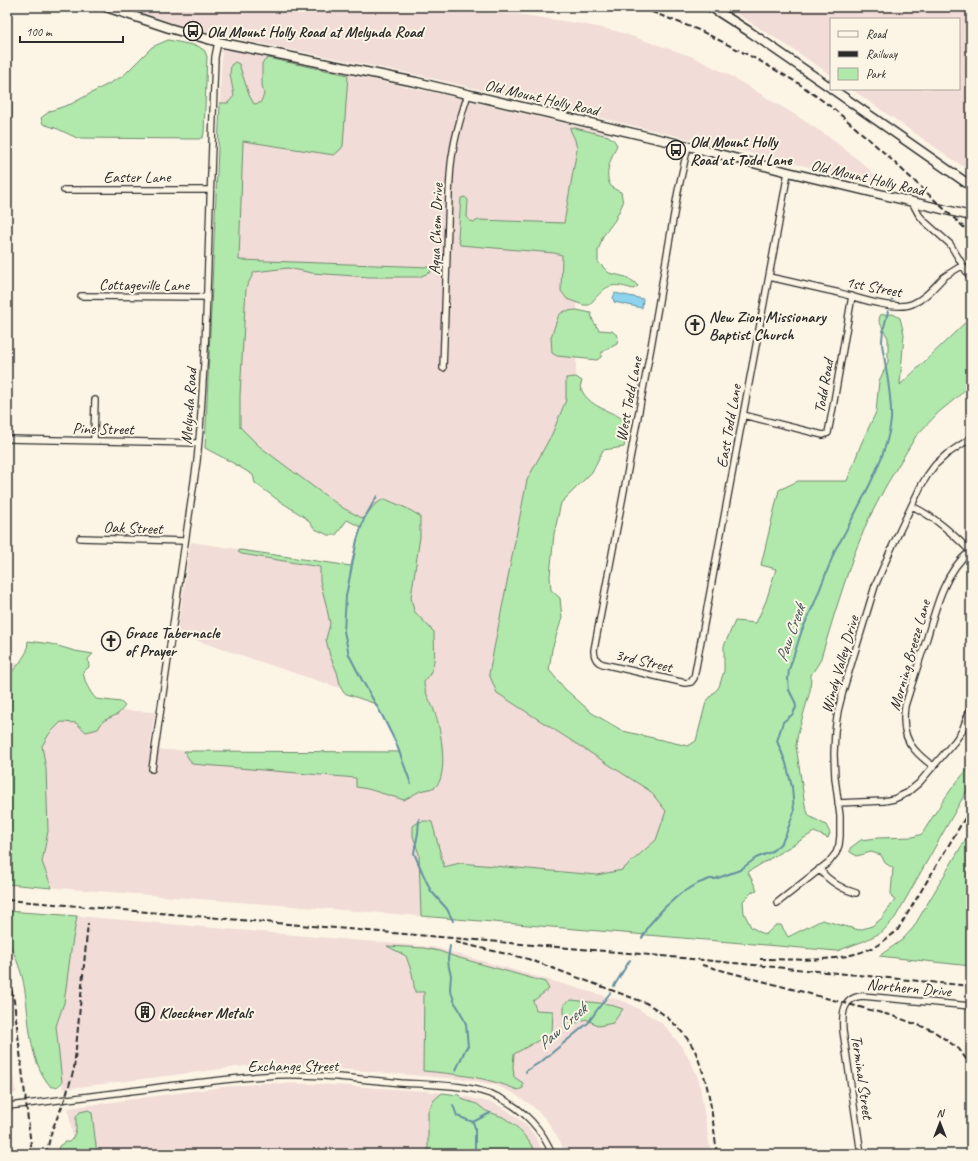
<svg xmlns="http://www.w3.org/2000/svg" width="978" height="1161" font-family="Caveat,sans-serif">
<rect width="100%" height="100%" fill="#fcf5e5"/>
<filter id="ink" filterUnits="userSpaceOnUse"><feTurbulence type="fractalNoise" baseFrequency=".025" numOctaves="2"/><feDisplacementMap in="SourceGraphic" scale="8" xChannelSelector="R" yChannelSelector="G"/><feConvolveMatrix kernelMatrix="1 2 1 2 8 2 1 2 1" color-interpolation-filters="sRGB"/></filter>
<g filter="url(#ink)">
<!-- built -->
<path fill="#f1dcd7" d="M124,7H261L518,14L582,24L616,31L691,56L729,75L797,116L829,137L861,162L886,185L418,75L218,35L173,23Z
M726,7H971V172L851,89H959V19H831V75L788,46Z
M222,48L440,94L609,134L578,255L574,470L540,481L512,678L718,799L676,869L439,911L421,916L7,884V663L34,664L28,645L82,652L72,708L155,712L149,750L400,752L396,743L373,699L177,634L191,542L351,566L357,540L362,525L206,443Z
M43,913L433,947L626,1002L659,1021L666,1027L682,1047L692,1064L699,1081L711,1154H565L560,1141L545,1118L531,1105L513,1093L495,1085L470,1080L268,1063L63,1089Z
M7,1044L16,1093L7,1095Z
M266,1083L320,1084L425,1091L459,1095L493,1103L507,1110L525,1124L535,1136L544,1154H75L68,1108L222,1087Z"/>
<!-- green -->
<path fill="#b1e9ad" stroke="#6e8a6c" d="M168,40L198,46L205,51L207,57L204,133L203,137L199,139L77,138L58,129L43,124L41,118L50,111L71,104L123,76L152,47Z
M268,58L348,75L343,146L340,150L334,155L243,141L239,260L430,267L431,272L419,277H369L312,273L288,268L254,272L246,288L240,395V427L259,446L319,491L343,508L364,519C370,510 374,503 385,499L406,508L420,516V537L411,597L414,611L434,632C434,651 438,667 424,682C424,693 432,703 435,713C441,728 449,777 435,787C431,789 424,790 420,791C415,794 409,797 404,800L368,789L356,787V778L192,764L184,751L400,752L396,743L376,704L344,693L341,688L337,672L330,656L326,639L330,624L326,604L320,581V567L242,554L238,552L240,550L351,566L357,540L361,527L347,520L336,535H328L315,529L306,518L278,500L255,483L253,475L233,463L205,448L220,103H228L234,96L230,74L231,65L235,62L239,64L249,95L254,104L260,103L264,95L262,85V63Z
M7,99L12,103V117L7,126Z
M571,127L608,136L613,139L617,145C612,156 602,177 612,187C614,189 618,191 621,192L623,203L615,220L603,236L598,251V262L609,273L626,277L634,282L638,286L633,289C607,281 606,287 589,305H583L567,299L561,291L562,255L554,253L460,245L458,237L461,198L465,197L468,200L467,217L470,221L474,222L479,220L564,223L577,149L575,140L570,129Z
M577,310L591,313L593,321L599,330L612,331L618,336L617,344L602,352L601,357L597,360L557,356L552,353L551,337L558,317L560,314L565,311Z
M893,314L900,318L904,334L900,385L971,317V377L969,384L961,394L939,412L916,436L887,484L868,520L853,557L836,609L820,661L811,675L810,691L798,733L796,746L805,805L809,816L826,825L830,833L828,838L814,832L806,837L748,872L757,890L752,892L743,901L744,913L751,927L765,935L776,925H781L788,937L822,920L859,930L872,926L881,919L895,900L892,898L891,893L893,868L885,863L881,855L871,852L857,856L850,852V848L861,840L877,838L913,837L922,834C937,810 951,786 971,766V787L966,792L895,918L882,932L864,941L837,951L421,916L419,854L413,836V826C419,821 424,820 432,822L444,867L460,863L597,875L622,870L656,840L666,811L650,791L497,693L489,674L527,480L552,434L566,400V378L576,377L582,381L580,387C582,391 584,395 587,398C598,410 616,412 628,423L624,447L603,450L592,472L561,503L554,534L550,576L551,590L560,598L562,618L552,649L549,670L565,689L592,713L623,731L688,746L696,741L706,702L719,687L724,671V646L735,621L756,623L766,601L776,569L761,565L779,490L798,481H847L861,444L876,412L879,381L888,362V338L879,321L880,315Z
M28,641L51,644L75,651L93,654L88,659L89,667L83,672C85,683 89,691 96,699L121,702L125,706L118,714L103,721L98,729L86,732L76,723L61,722L49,734L42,746L46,769L48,831L42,862L52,888L7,884V677L19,664L27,651Z
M971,830V966L879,956L902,940L913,928Z
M7,911L77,916L71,950L64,1003L56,1026L62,1082C59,1087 56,1087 51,1087C25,1057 31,1012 22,976C19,966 15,955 11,947C10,945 8,943 8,942C5,937 7,917 7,911Z
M387,946L423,948L439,951L456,957L545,982L549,989L533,1001L536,1010L553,1011L552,1033L514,1054L513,1067L514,1077L523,1083V1088L518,1090C486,1077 457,1074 423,1071L424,992H415L412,973L406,956Z
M571,1000L608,1004L623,1009L613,1023L599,1026L586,1019L564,1028V1004Z
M442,1093L459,1095L464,1100L477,1104L486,1111L503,1117L516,1126L528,1140L537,1154H428V1111L434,1100Z
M89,1110L92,1113L97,1154H57L59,1146L65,1142H69L72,1139L76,1131V1117L80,1112Z"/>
<!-- water -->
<path fill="#8dd4ee" stroke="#6690a0" d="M615,293L643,299L642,308L614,302L613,298Z"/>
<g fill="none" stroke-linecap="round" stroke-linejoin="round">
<!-- stream -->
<path stroke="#6690a0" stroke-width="2" d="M892,300L894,292
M377,496L364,519L357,540L346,596L344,631L349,655L362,680L383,717L396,743L411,784
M419,819L418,833L414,853L423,874L431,891L447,909L453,921
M642,938L650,924L664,908L681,893L699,883L710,879H715L740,870L756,858L771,852L778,846L782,842L786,834L794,812L792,787L786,763L777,741L783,722L793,714L796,707L795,702L789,690L788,679L789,670L802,630L814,604L836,548L841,540C859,505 887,459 891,420C892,401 888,381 885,362C884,355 882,348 882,341C882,331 886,321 888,311
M450,946L448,959L449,968L451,975L450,989L455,1003L459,1009L466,1024L468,1047L466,1048L456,1070
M614,986L630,960
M526,1072V1071L542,1061L588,1023L597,1010L610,993
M453,1105L457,1116L473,1122
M473,1122L475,1128V1154
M473,1122L490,1113"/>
<!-- street casing -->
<g stroke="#2b2b2b" stroke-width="8">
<path id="street" d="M688,146L678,191L651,347L594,650C594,657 596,662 603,664L685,683L691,682L694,678L777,233L788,172
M64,190H210
M912,202L919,215L924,221L950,244L971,279
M769,277C793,282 816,288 840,293C858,298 895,311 912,304C925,299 934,287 944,277C950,273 956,269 962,266
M81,296L207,297
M443,368L449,194C450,180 450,165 453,151C456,131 462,113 468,94
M743,415L823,435L828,433L833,407L852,296
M7,439L198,443
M94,440L95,400
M912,506C936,518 952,533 971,552
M80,538L185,541
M933,766C926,761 919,755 914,749C903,737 903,720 905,706C912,684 919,661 927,638C936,607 944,573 970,551
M152,769L186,536L197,461L200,429L205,348L215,57L218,42
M838,803L884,801L894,799L907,793L919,783L955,741L962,731L971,707
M819,869C829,881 841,889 856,893
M777,903L829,862L836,853L839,845L840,836V816L835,778L834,754L835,731L838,711L843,691L875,586L892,547L921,486L927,476L935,465L947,454L971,438
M7,1106C64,1100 121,1092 178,1085C211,1081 244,1077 278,1075C319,1074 360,1079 401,1083C433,1085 471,1084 500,1098C523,1109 543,1130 552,1154
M861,1154L843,1031C842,1015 842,998 862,996L971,1006"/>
</g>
<!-- secondary casing -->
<g stroke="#2b2b2b" stroke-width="11">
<path id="secondary" d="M106,7L169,28L218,42L416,82L688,146L788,172L971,216
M711,7L750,32L831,88
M832,89L971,186"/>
</g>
<!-- street -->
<use href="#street" stroke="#fcf5e5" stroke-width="5.5"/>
<!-- secondary -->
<use href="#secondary" stroke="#fcf5e5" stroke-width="8"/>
<!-- rail -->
<path stroke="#2b2b2b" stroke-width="2" stroke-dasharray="6 3" stroke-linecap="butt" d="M634,7L652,12L701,31L760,61L798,83L834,109L880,149L971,234
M7,900L651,955L971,986
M455,942L528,959L646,1003C666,1014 683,1030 694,1049C697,1054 698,1059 700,1064C711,1092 713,1124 717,1154
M760,959C799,959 840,964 876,946C883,942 890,936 897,931L971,808
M702,965L893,1016L932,1030L959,1049L971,1066
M7,972L14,1001L32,1154
M46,1154L52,1130L65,1099L74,1069L88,923"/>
</g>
</g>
<!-- icons -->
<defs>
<g id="bus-ring" transform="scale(1)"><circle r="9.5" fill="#fcf5e5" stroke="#2b2b2b" stroke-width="1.5"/><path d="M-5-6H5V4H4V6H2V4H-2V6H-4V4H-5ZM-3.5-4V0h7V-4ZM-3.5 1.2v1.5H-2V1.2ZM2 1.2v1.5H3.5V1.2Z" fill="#2b2b2b"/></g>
<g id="church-ring" transform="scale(1)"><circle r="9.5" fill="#fcf5e5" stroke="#2b2b2b" stroke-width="1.5"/><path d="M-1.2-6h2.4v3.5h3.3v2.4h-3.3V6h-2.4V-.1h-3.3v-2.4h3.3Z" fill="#2b2b2b"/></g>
<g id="building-ring" transform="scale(1)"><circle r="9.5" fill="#fcf5e5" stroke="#2b2b2b" stroke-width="1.5"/><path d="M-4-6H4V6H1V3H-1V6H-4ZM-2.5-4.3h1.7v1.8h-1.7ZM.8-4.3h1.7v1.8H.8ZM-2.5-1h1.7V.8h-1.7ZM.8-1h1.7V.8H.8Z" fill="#2b2b2b"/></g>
</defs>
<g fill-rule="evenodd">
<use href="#bus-ring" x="193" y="31"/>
<use href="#bus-ring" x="676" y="150"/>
<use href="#church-ring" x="695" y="325"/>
<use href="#church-ring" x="111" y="641"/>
<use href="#building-ring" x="145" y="1012"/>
</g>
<g text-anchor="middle" stroke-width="4" stroke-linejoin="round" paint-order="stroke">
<!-- poi labels -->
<g font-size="16" font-weight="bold" fill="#2b2b2b" stroke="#fcf5e5" text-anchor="start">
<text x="207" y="37">Old Mount Holly Road at Melynda Road</text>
<text x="690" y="147">Old Mount Holly<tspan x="690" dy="18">Road at Todd Lane</tspan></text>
<text x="709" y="322">New Zion Missionary<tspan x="709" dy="18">Baptist Church</tspan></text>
<text x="125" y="638">Grace Tabernacle<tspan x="125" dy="18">of Prayer</tspan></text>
<text x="159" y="1018">Kloeckner Metals</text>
</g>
<!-- street labels -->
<g font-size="16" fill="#2b2b2b" stroke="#fcf5e5">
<text transform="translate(542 97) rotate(13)" y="6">Old Mount Holly Road</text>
<text x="137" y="182">Easter Lane</text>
<text transform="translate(868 177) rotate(13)" y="6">Old Mount Holly Road</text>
<text transform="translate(435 229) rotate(-88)" y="6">Aqua Chem Drive</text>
<text x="144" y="290">Cottageville Lane</text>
<text transform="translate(874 286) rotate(11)" y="6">1st Street</text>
<text transform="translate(823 386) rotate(-80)" y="6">Todd Road</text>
<text transform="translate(628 399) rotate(-79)" y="6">West Todd Lane</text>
<text transform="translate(188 406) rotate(-86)" y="6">Melynda Road</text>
<text transform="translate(728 426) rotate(-80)" y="6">East Todd Lane</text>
<text transform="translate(103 428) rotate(1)" y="6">Pine Street</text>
<text transform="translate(133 527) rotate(2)" y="6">Oak Street</text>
<text transform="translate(909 655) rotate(-74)" y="6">Morning Breeze Lane</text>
<text transform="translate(644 660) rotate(13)" y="6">3rd Street</text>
<text transform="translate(839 664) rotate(-74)" y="6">Windy Valley Drive</text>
<text transform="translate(909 987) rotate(5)" y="6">Northern Drive</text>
<text x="293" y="1071">Exchange Street</text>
<text transform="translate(863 1077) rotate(82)" y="6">Terminal Street</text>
</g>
<!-- water labels -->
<g font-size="17" font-style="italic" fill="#44555c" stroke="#fcf5e5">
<text transform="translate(790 633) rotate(-71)" y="6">Paw Creek</text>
<text transform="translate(562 1026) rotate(-42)" y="6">Paw Creek</text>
</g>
</g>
<!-- margin -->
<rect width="978" height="1161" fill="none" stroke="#fcf5e5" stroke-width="24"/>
<rect x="12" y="12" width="954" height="1137" fill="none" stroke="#2b2b2b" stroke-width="1.5" filter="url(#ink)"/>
<!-- legend -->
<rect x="830" y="18" width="130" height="72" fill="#fcf5e5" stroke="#a8a49b"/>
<rect x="838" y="31" width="20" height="6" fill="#fcf5e5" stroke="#a8a49b"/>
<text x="866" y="38" font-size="12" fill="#2b2b2b">Road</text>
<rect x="838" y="51" width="20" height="6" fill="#2b2b2b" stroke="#a8a49b"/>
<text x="866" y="58" font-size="12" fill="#2b2b2b">Railway</text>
<rect x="838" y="68" width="20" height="12" fill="#b1e9ad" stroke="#a8a49b"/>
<text x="866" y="78" font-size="12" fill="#2b2b2b">Park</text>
<!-- north arrow -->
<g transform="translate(940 1123)" stroke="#fcf5e5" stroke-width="3" paint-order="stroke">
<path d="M0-3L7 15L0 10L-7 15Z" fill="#2b2b2b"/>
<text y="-6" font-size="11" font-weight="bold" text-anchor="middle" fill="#2b2b2b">N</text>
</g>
<!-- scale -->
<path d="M20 36v6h103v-6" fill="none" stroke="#2b2b2b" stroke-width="2"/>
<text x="26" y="36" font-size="12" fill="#2b2b2b" stroke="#fcf5e5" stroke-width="3" paint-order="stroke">100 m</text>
</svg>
